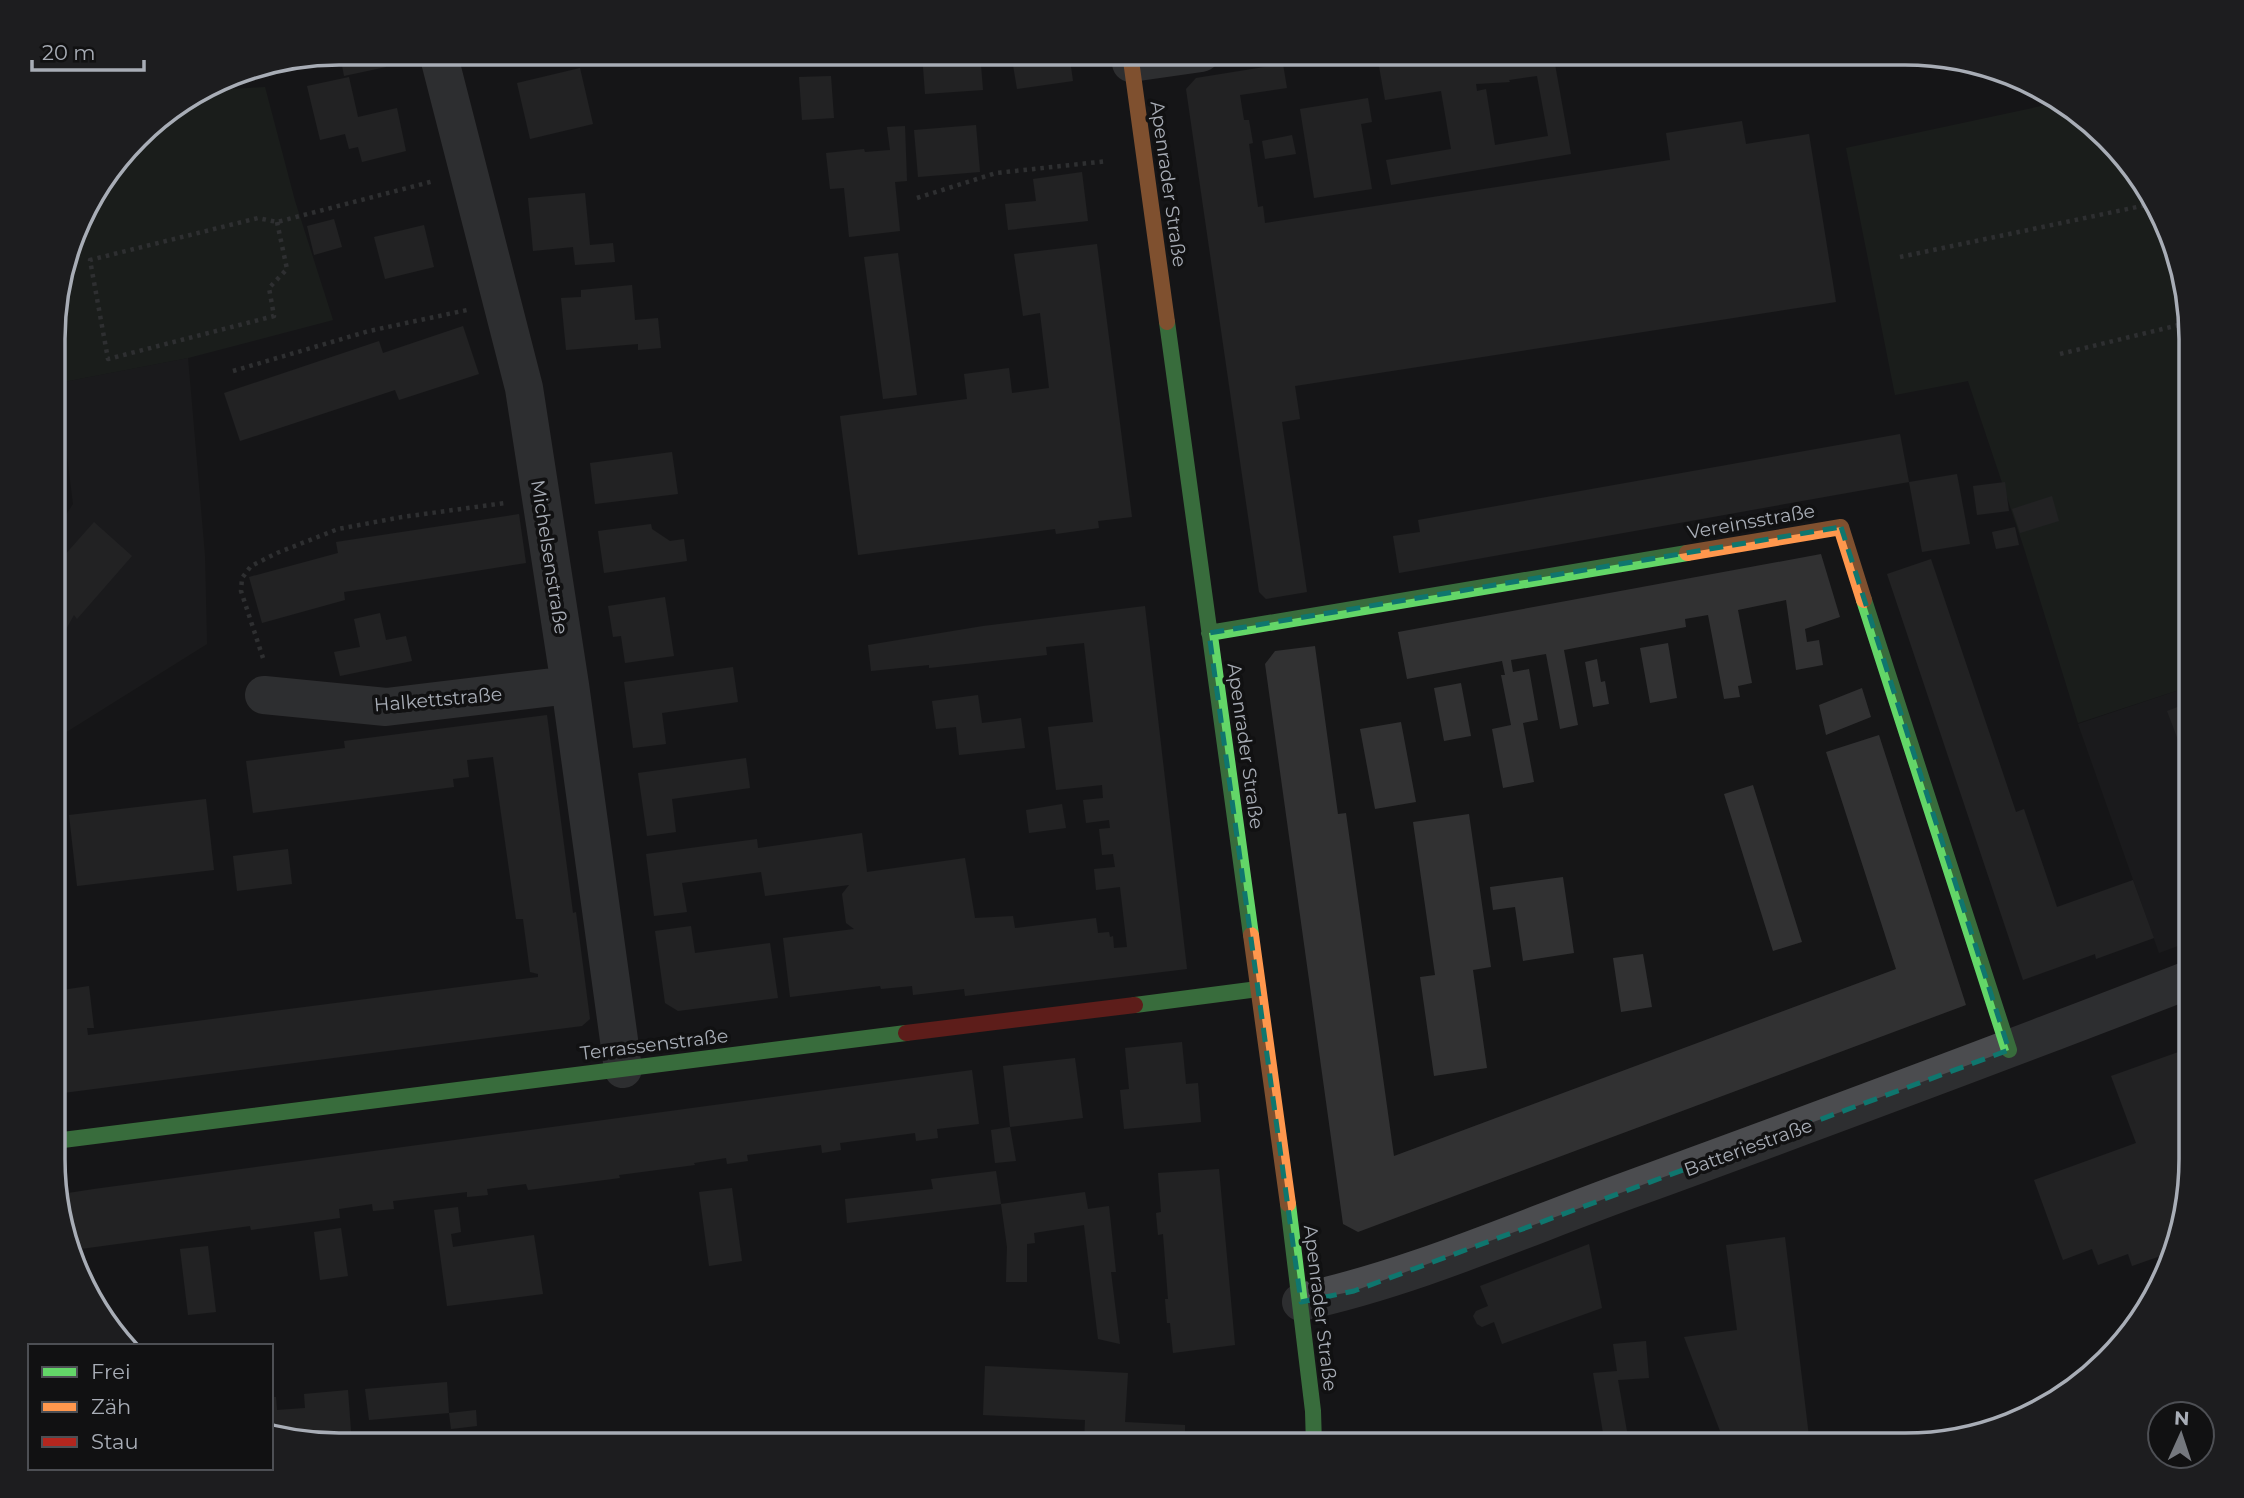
<svg xmlns="http://www.w3.org/2000/svg" width="2244" height="1498" font-family="Montserrat,sans-serif">
<rect width="100%" height="100%" fill="#161617"/>
<!-- built -->
<path fill="#202022" d="M188,358L205,556L207,644L60,736H55V532L73,504L58,383Z
M2191,686V941L2159,953L2078,724Z"/>
<!-- green -->
<path fill="#202721" d="M265,87L295,201L333,320L188,358L58,383L57,296L82,212L150,124L202,91Z
M2065,101L2153,196L2191,320V686L2078,723L2024,548L1968,381L1895,395L1846,148Z"/>
<!-- building -->
<path fill="#313132" fill-rule="evenodd" d="M338,53H383L386,67L344,76L341,60L331,62L329,54Z
M922,53H980L983,90L925,94Z
M1011,53H1069L1073,81L1017,89Z
M1390,53H1553L1571,154L1391,185L1386,160L1451,149L1441,91L1385,100L1377,55ZM1537,76L1548,136L1495,145L1486,89L1477,91L1476,84L1510,82L1509,80Z
M1283,64L1287,88L1240,95L1244,120H1249L1253,143L1249,144L1258,207L1263,206L1265,223L1670,160L1666,133L1742,121L1746,144L1809,134L1836,302L1295,386L1300,419L1282,422L1307,592L1266,599L1259,592L1186,89L1196,78Z
M580,68L593,124L530,139L517,83Z
M831,76L834,118L802,120L799,77Z
M349,77L358,117L397,108L406,151L362,162L358,147L349,149L345,134L320,140L307,86Z
M1368,98L1372,122L1361,124L1372,189L1314,198L1300,109Z
M976,125L980,172L918,177L914,130Z
M905,126L907,181L895,182L900,231L849,237L844,188L830,189L826,153L864,149L865,152L890,150L887,127Z
M1292,135L1296,154L1265,159L1262,141Z
M1082,172L1088,221L1008,230L1005,204L1036,201L1033,179Z
M585,193L590,245L613,243L615,262L575,265L573,247L533,251L528,198Z
M334,219L342,247L314,255L307,226Z
M424,225L434,267L385,279L374,237Z
M1097,244L1132,517L1098,521L1099,528L1056,534L1055,529L858,555L840,416L967,399L964,374L1009,368L1012,393L1049,388L1040,313L1023,316L1014,254Z
M898,253L917,395L883,399L864,257Z
M632,285L635,320L658,318L661,348L638,350V344L566,350L561,298L581,297V290Z
M463,326L479,374L399,400L395,390L240,441L224,393L379,341L383,353Z
M1900,434L1909,482L1957,474L1970,544L1922,552L1909,482L1399,573L1393,536L1420,532L1418,520Z
M672,452L678,494L595,504L590,463Z
M2005,482L2009,511L1977,515L1973,486Z
M2052,496L2059,521L2020,533L2012,509Z
M519,514L526,563L344,592L345,600L262,623L249,577L338,553L336,542Z
M94,522L132,556L77,619L74,615L60,640L65,643L55,661V566Z
M651,524L652,529L670,541L684,539L687,561L604,573L598,531Z
M2015,527L2019,545L1996,549L1992,532Z
M1821,554L1840,617L1805,629L1807,642L1819,640L1823,665L1796,670L1786,600L1738,610L1752,683L1738,686L1740,697L1724,699L1708,615L1685,619L1686,627L1564,650L1578,725L1560,729L1546,654L1511,660L1513,672L1529,669L1538,720L1523,723L1534,782L1503,788L1492,729L1511,725L1501,675H1505L1502,661L1407,679L1398,632Z
M1931,559L2016,812L2024,809L2057,907L2133,880L2154,938L2096,959L2095,954L2023,980L1887,574Z
M665,597L674,656L625,663L621,636L613,637L608,606Z
M1145,606L1187,969L965,996L964,989L913,995L912,986L881,989L880,986L790,997L783,938L854,929L846,923L842,894L849,885L765,896L761,872L682,883L687,912L654,916L646,854L757,839L758,848L862,833L867,872L965,858L975,918L1013,916L1015,928L1096,918L1098,933L1109,932L1110,937L1113,936L1114,948L1127,947L1120,887L1096,890L1094,869L1115,867L1113,854L1102,855L1099,829L1110,828L1109,820L1086,823L1083,800L1103,798L1102,785L1056,790L1048,727L1093,722L1084,643L1046,647L1047,655L929,668V665L871,671L868,645L983,626Z
M380,613L386,640L406,636L412,661L340,676L334,652L360,647L354,619Z
M1668,643L1677,698L1650,703L1640,648Z
M1315,646L1338,814L1346,813L1394,1156L1896,969L1826,752L1879,735L1966,1005L1358,1232L1343,1224L1265,664L1275,651Z
M1597,659L1601,682L1605,681L1609,704L1593,707L1585,662Z
M733,667L738,702L662,713L666,744L633,748L624,682Z
M1461,683L1471,736L1444,741L1434,688Z
M1862,688L1871,717L1826,735L1819,705Z
M978,695L982,723L1021,718L1025,748L959,755L956,727L936,729L932,701Z
M2191,702V774L2167,711Z
M547,715L573,913L576,912L590,1019L582,1026L63,1093L55,1088V991L89,986L94,1028H87L88,1035L538,977V974L530,972L523,919H516L493,757L467,760L469,777L453,779L454,787L253,813L246,761L345,748L344,741Z
M1401,722L1416,802L1375,809L1360,729Z
M746,758L750,788L672,799L676,832L647,836L638,773Z
M2191,781V806L2182,784Z
M1753,785L1802,942L1773,951L1724,794Z
M206,799L214,870L77,886L69,815Z
M1062,804L1066,828L1029,833L1026,810Z
M1469,814L1491,967L1473,970L1487,1068L1434,1076L1420,977L1435,975L1413,822Z
M288,849L292,884L237,891L233,856Z
M1563,877L1574,953L1523,961L1515,907L1493,910L1490,887Z
M691,926L695,953L770,943L778,998L678,1011L665,1003L655,931Z
M1643,954L1652,1007L1621,1012L1613,958Z
M1182,1042L1186,1084L1198,1083L1201,1122L1124,1129L1120,1090L1129,1089L1125,1048Z
M2184,1050L2186,1055L2191,1053V1178L2174,1257L2172,1252L2132,1266L2128,1254L2098,1265L2092,1249L2063,1260L2034,1180L2136,1143L2111,1076Z
M1075,1058L1083,1118L1010,1127L1016,1161L995,1163L991,1130L1010,1127L1003,1066Z
M972,1070L979,1124L937,1129L938,1138L916,1141L915,1133L840,1143L841,1150L822,1153L821,1145L747,1155L748,1161L727,1164L726,1158L694,1163L695,1165L619,1175L620,1178L528,1190L526,1184L487,1189L488,1195L478,1196L467,1197V1192L393,1201L394,1209L373,1211L372,1204L339,1209L340,1218L251,1230L250,1226L73,1250L55,1196V1195L94,1189Z
M1219,1169L1235,1345L1173,1353L1170,1323H1167L1165,1299H1168L1163,1234L1158,1235L1156,1213L1161,1212L1158,1173Z
M996,1171L1001,1204L847,1223L845,1199L933,1189L931,1179Z
M732,1188L742,1261L709,1266L699,1192Z
M1085,1192L1088,1209L1109,1206L1116,1272H1111L1120,1344L1098,1339L1084,1225L1034,1233L1035,1243L1027,1244V1282H1006L1007,1247L1001,1204Z
M458,1207L461,1232L451,1234L453,1247L534,1235L543,1294L447,1306L434,1210Z
M341,1228L348,1276L320,1280L314,1232Z
M1785,1237L1810,1445H1740V1442L1725,1444L1684,1337L1737,1330L1726,1245Z
M1589,1244L1602,1308L1502,1344L1494,1322L1482,1327L1477,1324L1473,1316L1476,1311L1488,1306L1480,1286Z
M208,1246L216,1312L188,1315L180,1249Z
M2159,1272L2166,1273L2157,1291H2156Z
M1646,1341L1649,1378L1618,1380L1629,1443L1605,1445L1593,1373L1617,1371L1613,1344Z
M985,1366L1128,1373L1125,1422L1185,1425V1445H1084L1085,1420L983,1415Z
M447,1382L449,1413L369,1420L365,1389Z
M348,1390L352,1445H338L271,1434V1397H276L277,1410L305,1408L304,1394Z
M476,1410L477,1426L451,1429L449,1413Z
M475,1439L484,1445H420V1444Z"/>
<g fill="none" stroke-linecap="round" stroke-linejoin="round">
<!-- path -->
<path stroke="#4c4e50" stroke-width="4.5" stroke-dasharray="3.5 5" stroke-linecap="butt" d="M917,198L996,173L1108,161
M277,222L287,269L269,288L274,316L108,359L90,260L258,218L277,222L434,181
M2166,239L2183,324L2191,348
M1900,257L2156,203
M2060,354L2183,324
M233,371L369,331L467,310
M263,658L241,591L242,578L251,566L277,553L338,529L402,517L505,503"/>
<!-- street -->
<path stroke="#4b4c4f" stroke-width="38" d="M438,53L524,388L570,685L623,1069
M1131,63L1201,53
M264,695L386,707L570,685
M1301,1302C1412,1278 1519,1230 1626,1191C1815,1122 2003,1052 2191,979"/>
<!-- fast -->
<path stroke="#63d668" stroke-width="16" d="M1167,322L1251,935
M1864,600L2009,1050
M1209,633L1687,553
M1135,1005L1258,989
M55,1141L906,1033
M1288,1204L1313,1411L1314,1445"/>
<!-- slow -->
<path stroke="#ff974d" stroke-width="16" d="M1130,53L1167,322
M1687,553L1841,527L1864,600
M1251,935L1288,1204"/>
<!-- jam -->
<path stroke="#b3261e" stroke-width="16" d="M906,1033L1135,1005"/>
</g>
<!-- marked area -->
<path d="M0 0H2244V1498H0ZM1841,527L2009,1050L1354,1291L1301,1302L1209,633Z" fill="#161617" fill-opacity=".55" fill-rule="evenodd"/>
<path fill="none" stroke="#0f766e" stroke-width="5" stroke-dasharray="14 9" stroke-linejoin="round" d="M1841,527L2009,1050L1354,1291L1301,1302L1209,633Z"/>
<g text-anchor="middle" stroke-width="7" stroke-linejoin="round" paint-order="stroke">
<!-- street labels -->
<g font-size="19" fill="#a8adb6" stroke="#111112">
<text transform="translate(1169 184) rotate(82)" y="7">Apenrader Straße</text>
<text transform="translate(1751 521) rotate(-10)" y="7">Vereinsstraße</text>
<text transform="translate(550 557) rotate(81)" y="7">Michelsenstraße</text>
<text transform="translate(438 699) rotate(-5)" y="7">Halkettstraße</text>
<text transform="translate(1246 746) rotate(82)" y="7">Apenrader Straße</text>
<text transform="translate(654 1044) rotate(-7)" y="7">Terrassenstraße</text>
<text transform="translate(1748 1147) rotate(-20)" y="7">Batteriestraße</text>
<text transform="translate(1321 1308) rotate(83)" y="7">Apenrader Straße</text>
</g>
</g>
<!-- crop -->
<path d="M0 0H2244V1498H0ZM339 65H1905A274 274 0 0 1 2179 339V1159A274 274 0 0 1 1905 1433H339A274 274 0 0 1 65 1159V339A274 274 0 0 1 339 65Z" fill="#1d1d1f" fill-rule="evenodd"/>
<path fill="none" stroke="#a8adb6" stroke-width="3.5" d="M339 65H1905A274 274 0 0 1 2179 339V1159A274 274 0 0 1 1905 1433H339A274 274 0 0 1 65 1159V339A274 274 0 0 1 339 65Z"/>
<!-- legend -->
<rect x="28" y="1344" width="245" height="126" fill="#111112" stroke="#4d4f54" stroke-width="2"/>
<rect x="42" y="1367" width="35" height="10" fill="#63d668" stroke="#4d4f54" stroke-width="2"/>
<text x="91" y="1379" font-size="21" fill="#a8adb6">Frei</text>
<rect x="42" y="1402" width="35" height="10" fill="#ff974d" stroke="#4d4f54" stroke-width="2"/>
<text x="91" y="1414" font-size="21" fill="#a8adb6">Zäh</text>
<rect x="42" y="1437" width="35" height="10" fill="#b3261e" stroke="#4d4f54" stroke-width="2"/>
<text x="91" y="1449" font-size="21" fill="#a8adb6">Stau</text>
<!-- north arrow -->
<g transform="translate(2181 1435) rotate(3)"><circle r="33" fill="#111112" stroke="#4d4f54" stroke-width="2"/>
<path d="M0-5L12 26L0 18L-12 26Z" fill="#75787e"/>
<text y="-10" font-size="19" font-weight="bold" text-anchor="middle" fill="#a8adb6">N</text>
</g>
<!-- scale -->
<path d="M32 60v10h112v-10" fill="none" stroke="#a8adb6" stroke-width="3.5"/>
<text x="42" y="60" font-size="21" fill="#a8adb6" stroke="#111112" stroke-width="5" paint-order="stroke">20 m</text>
</svg>
